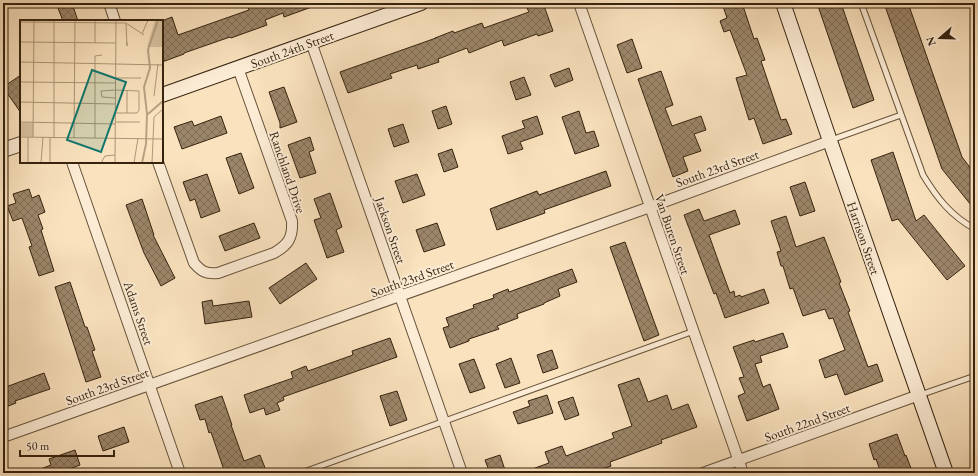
<svg xmlns="http://www.w3.org/2000/svg" width="978" height="476" font-family="'EB Garamond',serif">
<defs>
<pattern id="building-cross-hatch" width="8" height="8" patternUnits="userSpaceOnUse"><rect width="8" height="8" fill="#9c866a"/><path d="M0 0l8 8M0 8l8-8" fill="none" stroke="#806d56"/></pattern>
</defs>
<rect width="100%" height="100%" fill="#fae2be"/>
<filter id="stains"><feTurbulence type="fractalNoise" baseFrequency=".005" numOctaves="4"/><feColorMatrix values="0 0 0 0 .2 0 0 0 0 .09 0 0 0 0 .02 0 0 0 .5 -.17"/></filter>
<radialGradient id="worn" r=".72"><stop offset=".6" stop-color="#630" stop-opacity="0"/><stop offset="1" stop-color="#630" stop-opacity=".3"/></radialGradient>
<!-- building -->
<path fill="url(#building-cross-hatch)" stroke="#36230f" d="M56,3H72L78,21H63Z
M246,3H320V4L284,17L283,13L265,20L267,25L231,38L230,37L184,53V54L162,62V21L172,17L178,35L249,10Z
M541,3H543L553,31L538,36L537,34L504,46L502,40L469,53L467,48L438,59L439,62L418,69L417,65L390,74L392,78L348,93L340,72L436,38H435L453,31L454,33L482,23L484,28L529,12L527,8Z
M722,3H742L754,39L757,38L765,60L761,61L781,120L786,119L792,134L763,144L754,118L749,120L736,78L747,75L730,30L724,32L720,21L727,18Z
M817,3H841L874,100L853,108Z
M884,3H908L962,157L975,174V210L942,169Z
M632,39L642,68L627,73L617,45Z
M569,68L573,80L555,87L550,75Z
M661,71L673,105L665,108L672,126L701,116L706,130L694,134L701,151L683,157L688,171L673,177L638,79Z
M21,75V113L3,87Z
M524,77L531,95L516,100L510,82Z
M284,87L297,122L280,128V123L269,92Z
M446,106L452,124L438,129L432,111Z
M579,111L586,133L594,131L599,146L575,154L562,117Z
M221,116L227,133L182,149L174,127L192,121L194,126Z
M537,116L543,134L520,142L523,149L508,154L502,136L525,128L522,121Z
M403,124L409,142L394,147L388,129Z
M310,137L314,150L309,152L316,173L300,178L288,145Z
M452,149L458,167L444,172L438,154Z
M893,152L916,221L924,215L965,266L947,280L898,219L892,221L871,160Z
M241,153L254,188L239,194L226,158Z
M606,171L611,186L544,210L545,213L497,230L490,209L537,191L539,195Z
M207,174L220,211L201,218L195,199L190,201L183,182Z
M417,174L425,195L403,203L395,181Z
M805,182L815,211L800,216L790,187Z
M29,189L32,198L39,195L45,212L38,215L43,229L41,230L54,271L39,276L29,247L32,246L22,218L13,221L7,206L16,203L13,194Z
M330,193L342,227L336,230L344,252L327,258L314,220L321,218L314,199Z
M142,199L154,235H153L175,278L161,286L144,253L126,205Z
M699,209L704,221L735,210L740,224L709,235L719,263L730,293L734,291L735,297L740,295L741,297L764,289L769,303L725,318L716,293L714,294L684,215Z
M786,216L796,247L824,237L841,282L839,283L850,311L848,312L868,367L877,364L883,381L845,395L837,374L825,378L819,360L845,350L833,318L829,319L825,309L803,316L793,288L790,289L783,266H781L777,252L781,251L771,221Z
M254,223L260,238L225,251L219,236Z
M437,223L445,245L424,252L416,230Z
M625,242L659,335L644,341L610,247Z
M306,263L317,279L280,304L269,288Z
M572,269L577,282L558,289L560,296L544,303V304L517,314L518,318L497,326L499,329L469,339V341L450,348L443,328L449,326L446,318L474,308L473,305L494,298L493,295L508,289L509,292Z
M70,282L85,327H87L95,350L92,351L101,377L86,382L55,287Z
M212,300L213,306L249,301L252,317L205,324L202,302Z
M783,333L788,347L760,356L762,362L755,364L763,387L770,384L779,409L747,421L738,396L745,393L739,378L744,377L733,347L754,340L755,342Z
M390,338L397,357L283,397L284,400L277,403L280,410L266,415L264,408L250,413L244,395L293,378L291,372L306,366L308,371L353,355L352,351Z
M552,350L558,368L543,373L537,355Z
M511,358L520,383L505,388L496,364Z
M474,359L485,388L470,393L459,364Z
M44,373L50,389L15,401L16,403L3,408V388Z
M639,378L648,402L667,395L672,410L688,404L697,427L661,440L662,443L610,462L611,466L591,473H525L524,472L549,463L545,452L562,446L566,456L614,438L612,433L632,426L618,385Z
M397,391L407,420L390,426L380,396Z
M547,395L553,413L518,424L513,412L530,406L528,401Z
M222,396L232,425H231L244,461L260,455L267,473H225L211,432L209,433L205,419L200,420L195,405Z
M573,397L579,415L565,420L558,402Z
M124,427L129,442L103,451L98,436Z
M897,434L905,456L906,455L912,471L905,473H881L876,459L874,460L869,444Z
M75,450L80,465L58,473H33V472L51,465L49,459Z
M500,455L506,473H490L485,460Z"/>
<g fill="none" stroke-linecap="round" stroke-linejoin="round">
<!-- lane casing -->
<g stroke="#67533b" stroke-width="7">
<path id="lane" d="M861,3L923,175C937,198 951,216 975,229
M831,140L901,115
M920,395L975,376
M301,473L694,331"/>
</g>
<!-- street casing -->
<g stroke="#67533b" stroke-width="12">
<path id="street" d="M109,3L115,21
M579,3L743,473
M311,42L462,473
M72,162L180,473
M158,162L194,263C202,272 206,274 218,273L274,253C288,245 293,238 292,221L238,68
M3,437L650,207L830,141
M703,473L919,395"/>
</g>
<!-- secondary casing -->
<g stroke="#36230f" stroke-width="16">
<path id="secondary" d="M783,3L830,141L946,473
M162,95L421,3
M3,150L21,144"/>
</g>
<!-- lane -->
<use href="#lane" stroke="#fcecd5" stroke-width="5"/>
<!-- street -->
<use href="#street" stroke="#fcecd5" stroke-width="10"/>
<!-- secondary -->
<use href="#secondary" stroke="#fcecd5" stroke-width="14"/>
</g>
<g text-anchor="middle" stroke-width="4" stroke-linejoin="round" paint-order="stroke">
<!-- street labels -->
<g font-size="13" fill="#36230f" stroke="#fcecd5">
<text transform="translate(292 49) rotate(-20)" y="5">South 24th Street</text>
<text transform="translate(717 168) rotate(-20)" y="5">South 23rd Street</text>
<text transform="translate(288 172) rotate(71)" y="5">Ranchland Drive</text>
<text transform="translate(391 230) rotate(71)" y="5">Jackson Street</text>
<text transform="translate(673 234) rotate(71)" y="5">Van Buren Street</text>
<text transform="translate(864 238) rotate(71)" y="5">Harrison Street</text>
<text transform="translate(412 278) rotate(-20)" y="5">South 23rd Street</text>
<text transform="translate(139 313) rotate(71)" y="5">Adams Street</text>
<text transform="translate(107 386) rotate(-20)" y="5">South 23rd Street</text>
<text transform="translate(807 422) rotate(-20)" y="5">South 22nd Street</text>
</g>
</g>
<!-- overview -->
<g transform="translate(20 20)">
<rect width="143" height="143" fill="#fae2be"/>
<path d="M135,0H143V27H127Z" fill="#d9c2a0"/>
<path d="M0,103H13V117L0,116Z" fill="#d9c2a0"/>
<path fill="none" stroke="#b7a182" stroke-width="2" d="M128,94L143,81M122,143L126,124L127,94L124,67L130,48L128,30L138,0"/>
<path fill="none" stroke="#ac9678" stroke-width="1" d="M0,2L106,3L124,15M106,4L107,26V22M122,14L128,0M0,22L96,23M75,23V0M0,42L143,45M96,58H121M0,62L96,63M134,76L138,44M95,78L82,77L81,71L95,70M0,82L95,84M95,93H117L119,90V71L95,70M107,93V70M0,102L95,104M95,102H120M0,117L143,119M13,117L14,0M34,117V0M54,118L55,0M75,118V36L82,35M8,143V117M21,143L23,117M30,143V117M81,143L85,136L95,135M95,143L96,0M114,143L118,118M132,143L134,97L143,89"/>
<path fill="#0f766e" fill-opacity="0.15" stroke="#0f766e" stroke-width="2" d="M72,50L106,62L81,132L47,120Z"/>
<rect width="143" height="143" fill="none" stroke="#36230f" stroke-width="2"/>
</g>
<!-- margin -->
<rect width="978" height="476" fill="none" stroke="#fae2be" stroke-width="16"/>
<rect x="4" y="4" width="970" height="468" fill="none" stroke="#36230f" stroke-width="2"/>
<rect x="8" y="8" width="962" height="460" fill="none" stroke="#36230f"/>
<!-- north arrow -->
<g transform="translate(940 38) rotate(250)" stroke="#fcecd5" stroke-width="3" paint-order="stroke">
<path d="M0-3L7 15L0 10L-7 15Z" fill="#36230f"/>
<text y="-6" font-size="11" font-weight="bold" text-anchor="middle" fill="#36230f">N</text>
</g>
<!-- scale -->
<path d="M20 450v6h94v-6" fill="none" stroke="#36230f" stroke-width="2"/>
<text x="26" y="450" font-size="12" fill="#36230f" stroke="#fcecd5" stroke-width="3" paint-order="stroke">50 m</text>
<rect width="100%" height="100%" filter="url(#stains)"/>
<rect width="100%" height="100%" fill="url(#worn)"/>
</svg>
